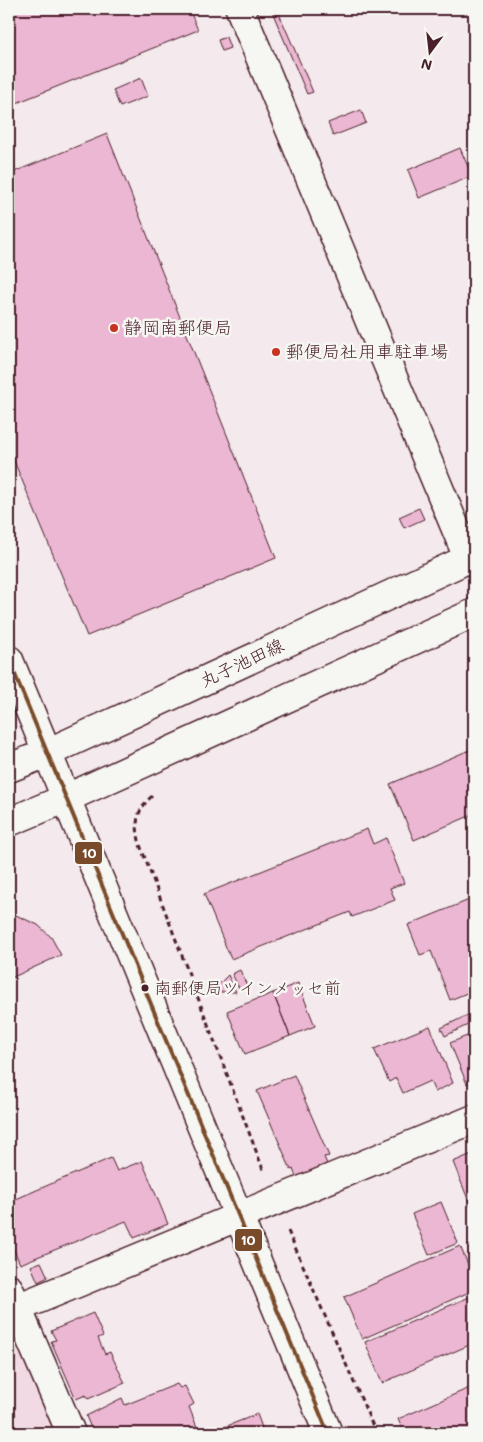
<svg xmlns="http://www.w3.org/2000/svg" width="483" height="1442" font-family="Mali,'Klee One',sans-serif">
<rect width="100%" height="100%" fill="#f4e9ec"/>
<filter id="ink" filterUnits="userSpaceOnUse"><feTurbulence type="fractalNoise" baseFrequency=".02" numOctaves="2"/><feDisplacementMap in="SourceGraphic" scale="10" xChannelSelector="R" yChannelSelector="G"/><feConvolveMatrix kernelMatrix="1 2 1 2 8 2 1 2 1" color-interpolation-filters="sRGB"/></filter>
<g filter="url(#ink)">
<!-- built -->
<path fill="#f1dae4" d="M9,1327L56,1433H9Z"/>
<!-- building -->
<path fill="#ebb7d3" stroke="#4a1f2b" d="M9,9H189L198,30L9,106Z
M271,9H277L313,92L307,94Z
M226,37L230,48L222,51L218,40Z
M141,78L148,96L120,107L113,90Z
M361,110L366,123L333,136L328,123Z
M107,134L276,558L87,636L9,449V174Z
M460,148L472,176L419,198L408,170Z
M419,508L424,519L404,528L399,517Z
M474,748V814L414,840L390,784Z
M367,829L373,844L386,838L404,883L390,888L395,900L352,917L350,912L231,959L204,894Z
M474,898V990L450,1000L431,951L420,955L408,925Z
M9,912L38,925L51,937L61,955L9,979Z
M240,970L247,986L240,990L232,974Z
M228,975L236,992H220L217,986Z
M298,983L315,1026L290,1036L273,993Z
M273,993L290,1036L245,1054L227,1011Z
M474,1012V1022L445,1036L441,1028Z
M430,1026L453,1083L435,1092L430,1081L403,1093L396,1078L389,1082L374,1049Z
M474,1033V1081L467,1084L450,1043Z
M294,1075L329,1156L324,1157L327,1164L296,1177L293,1169L291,1170L257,1091Z
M474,1153V1214L453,1162Z
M111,1158L117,1171L142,1161L168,1224L134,1238L126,1221L20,1264L9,1238V1202Z
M441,1202L458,1243L429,1255L412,1214Z
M460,1246L474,1278V1290L362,1339L344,1297Z
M41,1262L48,1277L38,1282L31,1266Z
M474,1295V1343L382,1383L365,1342Z
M93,1313L103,1336L98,1338L105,1354L110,1352L125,1383L88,1399L86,1395L76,1399L51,1341L56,1340L51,1331Z
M177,1384L180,1388L185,1386L194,1404L189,1407L197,1427L184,1433H93L86,1416L122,1398L125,1405Z
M474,1386V1433H404L398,1419Z
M257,1414L264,1433H209L245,1419Z
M9,1416L16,1433H9Z"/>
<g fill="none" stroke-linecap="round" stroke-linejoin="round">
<!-- minor casing -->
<g stroke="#4a1f2b" stroke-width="31">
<path id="minor" d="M240,9L468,558
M9,660L328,1433
M9,768L47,753L474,556
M9,822L67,798L474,613
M9,1289L71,1433
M17,1308L474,1119"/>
</g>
<!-- path -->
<path stroke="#4a1f2b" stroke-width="3" stroke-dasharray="5 4" stroke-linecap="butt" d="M152,796C135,812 135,823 140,845L264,1172
M288,1231L376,1433"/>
<!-- minor -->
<use href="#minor" stroke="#f6f6f2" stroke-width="28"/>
<!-- bus-1 casing -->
<g stroke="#f6f6f2" stroke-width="8">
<path id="bus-1" d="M9,660L328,1433"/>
</g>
<!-- bus-1 -->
<use href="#bus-1" stroke="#7a4b2a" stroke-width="4"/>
</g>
</g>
<!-- markers -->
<g fill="#c8321e" stroke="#f6f6f2" stroke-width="2">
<circle cx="114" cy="328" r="5"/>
<circle cx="276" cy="352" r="5"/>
</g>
<circle fill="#4a1f2b" stroke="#f6f6f2" stroke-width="2" cx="145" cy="988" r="4.5"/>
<g text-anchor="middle" stroke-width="5" stroke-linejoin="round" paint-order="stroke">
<!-- bus labels -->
<g font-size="17" fill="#4a1f2b" stroke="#f6f6f2" text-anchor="start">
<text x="154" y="994">南郵便局ツインメッセ前</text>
</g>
<!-- poi labels -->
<g font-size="18" fill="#4a1f2b" stroke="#f6f6f2" text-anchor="start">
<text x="124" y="334">静岡南郵便局</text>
<text x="286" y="358">郵便局社用車駐車場</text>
</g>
<!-- street labels -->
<g font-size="18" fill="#4a1f2b" stroke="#f6f6f2">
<text transform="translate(242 663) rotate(-25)" y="6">丸子池田線</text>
</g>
</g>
<g stroke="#f6f6f2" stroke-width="2">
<rect x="74" y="841" width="29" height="24" rx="5" fill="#7a4b2a"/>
<rect x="234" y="1228" width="29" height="24" rx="5" fill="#7a4b2a"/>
</g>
<g font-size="14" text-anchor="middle" font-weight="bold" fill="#fff">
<text x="89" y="858">10</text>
<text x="248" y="1245">10</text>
</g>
<!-- margin -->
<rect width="483" height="1442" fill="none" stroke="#f6f6f2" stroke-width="30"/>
<rect x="15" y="15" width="453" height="1412" fill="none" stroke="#4a1f2b" stroke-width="2" filter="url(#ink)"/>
<!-- north arrow -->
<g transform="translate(430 52) rotate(195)" stroke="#f6f6f2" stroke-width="4" paint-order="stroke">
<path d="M0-4L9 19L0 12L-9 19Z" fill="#4a1f2b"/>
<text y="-8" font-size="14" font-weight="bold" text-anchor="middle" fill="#4a1f2b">N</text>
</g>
</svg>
